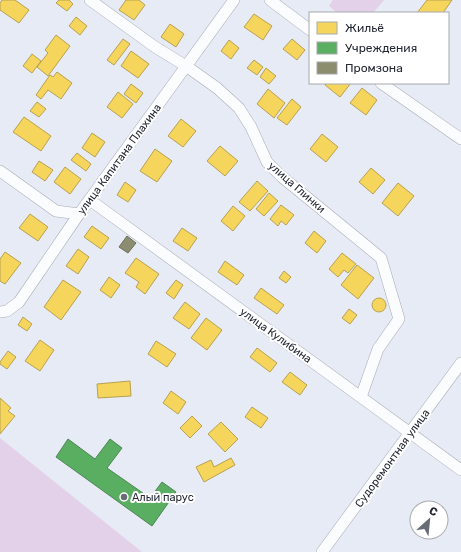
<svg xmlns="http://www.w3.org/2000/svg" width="461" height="552" font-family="Rubik,sans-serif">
<rect width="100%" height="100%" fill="#e7ebf5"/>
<!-- green -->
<path fill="#e3d0e9" d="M333,0H384L373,13H337L329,6Z
M0,438L142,552H0Z"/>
<!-- homes -->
<path fill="#f6d55c" stroke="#b7a150" d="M2,0H15L29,10L19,23L0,10V3Z
M59,0H69L73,4L67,11L56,3Z
M126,0H139L145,5L134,20L119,10Z
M427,0H452L443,13H417Z
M254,14L272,26L263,40L244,27Z
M76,17L87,26L80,35L69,26Z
M170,24L184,34L176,47L161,37Z
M56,35L70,46L48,76L37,67L48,53L45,50Z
M123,39L130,44L114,65L107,60Z
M292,39L305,50L297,60L283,49Z
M229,40L239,48L231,59L221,51Z
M131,51L149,64L138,78L121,66Z
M32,54L41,61L32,73L23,66Z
M254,60L263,67L257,75L247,68Z
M266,68L276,76L269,84L260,77Z
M57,72L72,83L61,99L48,90L41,99L36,95L50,75L53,77Z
M327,83H351L340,97L325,85Z
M131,84L143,93L136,103L124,94Z
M362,88L377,100L366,115L350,103Z
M268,89L285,103L274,118L257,104Z
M118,92L133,104L122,118L107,107Z
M292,99L301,107L287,125L277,118Z
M37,102L46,109L39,117L30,111Z
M24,117L51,136L41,151L13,132Z
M181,119L196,131L183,147L168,136Z
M92,133L105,142L95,157L82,148Z
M322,134L338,147L326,162L310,149Z
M220,146L238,161L225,176L207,161Z
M155,149L172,161L157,182L140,171Z
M77,153L91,164L86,171L71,160Z
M39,161L53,170L45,181L32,172Z
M65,167L81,179L70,194L54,182Z
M371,168L385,180L373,194L359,182Z
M257,181L268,191L250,211L239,202Z
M125,182L136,190L128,202L117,195Z
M398,183L414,196L398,216L382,203Z
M269,193L278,201L264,216L256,209Z
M281,205L294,215L286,225L281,221L278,226L270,219Z
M233,206L245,216L233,231L221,221Z
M30,214L48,227L38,241L19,228Z
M92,226L109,238L101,249L84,237Z
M182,228L197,238L188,251L173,241Z
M314,231L326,241L317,253L305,243Z
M78,249L89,257L78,274L66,266Z
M5,252L21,263L5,284L0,281V259Z
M342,253L356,264L348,273L344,270L338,277L329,269Z
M136,258L159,274L145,294L136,287L139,282L125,273Z
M225,261L244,275L237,285L218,272Z
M357,265L374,278L358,299L341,285Z
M284,271L291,277L286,283L279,278Z
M109,277L120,285L111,298L100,290Z
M63,280L81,292L61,320L44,307Z
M176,280L183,285L174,299L166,293Z
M261,288L284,305L277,314L254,298Z
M372 305a7 7 0 1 1 14 0a7 7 0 1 1-14 0Z
M185,302L200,314L189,329L173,318Z
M349,309L357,315L350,324L342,318Z
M23,317L32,324L27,331L18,325Z
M206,318L222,330L207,350L191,338Z
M40,340L54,350L40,371L25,361Z
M156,341L176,354L167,367L148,354Z
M257,348L277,363L270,372L250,357Z
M8,351L16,357L7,369L0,364V362Z
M290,372L307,385L300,395L282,382Z
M130,381L131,396L98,398L97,384Z
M171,391L186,402L178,414L163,403Z
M0,398L11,408L8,411L15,416L0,434Z
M252,407L268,418L261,428L245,417Z
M192,416L202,426L190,438L180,428Z
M221,422L238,439L225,452L208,434Z
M231,458L235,465L204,482L196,467L211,460L214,467Z"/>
<!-- public -->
<path fill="#5aae61" stroke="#4a8653" d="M68,439L95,459L110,439L122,448L107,468L150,498L162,482L176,492L152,526L56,457Z"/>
<!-- industry -->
<path fill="#8c8c6e" stroke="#6c6e5c" d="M127,236L136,243L128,253L119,247Z"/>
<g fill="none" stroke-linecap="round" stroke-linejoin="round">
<!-- street casing -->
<g stroke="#a7aab4" stroke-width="12">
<path id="street" d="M90,0L155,47L186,66L217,88L239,108L251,127L267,162L282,177L381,258L399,319L378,349L361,397
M270,0L310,30
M381,83L461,139
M0,171L56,211L79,214
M90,200L461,470
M0,312L7,311L19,302L79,214L234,0
M322,552L461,363"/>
</g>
<!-- street -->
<use href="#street" stroke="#fbfcfe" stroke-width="11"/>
</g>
<!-- markers -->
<circle fill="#686c77" stroke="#fff" stroke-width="1.5" cx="124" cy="497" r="4"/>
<g text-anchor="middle" stroke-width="4" stroke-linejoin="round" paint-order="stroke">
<!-- street labels -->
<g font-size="11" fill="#232733" stroke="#fff">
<text transform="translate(119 159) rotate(-54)" y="4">улица Капитана Плахина</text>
<text transform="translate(297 187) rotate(41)" y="4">улица Глинки</text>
<text transform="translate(276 335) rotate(36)" y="4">улица Кулибина</text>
<text transform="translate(392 458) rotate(-54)" y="4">Судоремонтная улица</text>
</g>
<!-- poi labels -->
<g font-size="11" fill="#232733" stroke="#fff" text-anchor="start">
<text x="132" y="501">Алый парус</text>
</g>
</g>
<!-- legend -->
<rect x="309" y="12" width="140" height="72" fill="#ffffff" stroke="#a7a9ad"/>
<rect x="317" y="22" width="20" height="12" fill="#f6d55c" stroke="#a7a9ad"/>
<text x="345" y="32" font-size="12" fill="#232733">Жильё</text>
<rect x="317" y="42" width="20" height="12" fill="#5aae61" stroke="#a7a9ad"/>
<text x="345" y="52" font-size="12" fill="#232733">Учреждения</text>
<rect x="317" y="62" width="20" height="12" fill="#8c8c6e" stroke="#a7a9ad"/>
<text x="345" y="72" font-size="12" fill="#232733">Промзона</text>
<!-- north arrow -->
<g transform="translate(429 520) rotate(27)"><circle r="19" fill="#ffffff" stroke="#a7a9ad"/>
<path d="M0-3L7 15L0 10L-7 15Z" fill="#686c77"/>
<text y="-6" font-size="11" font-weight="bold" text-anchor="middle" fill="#232733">С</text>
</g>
</svg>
